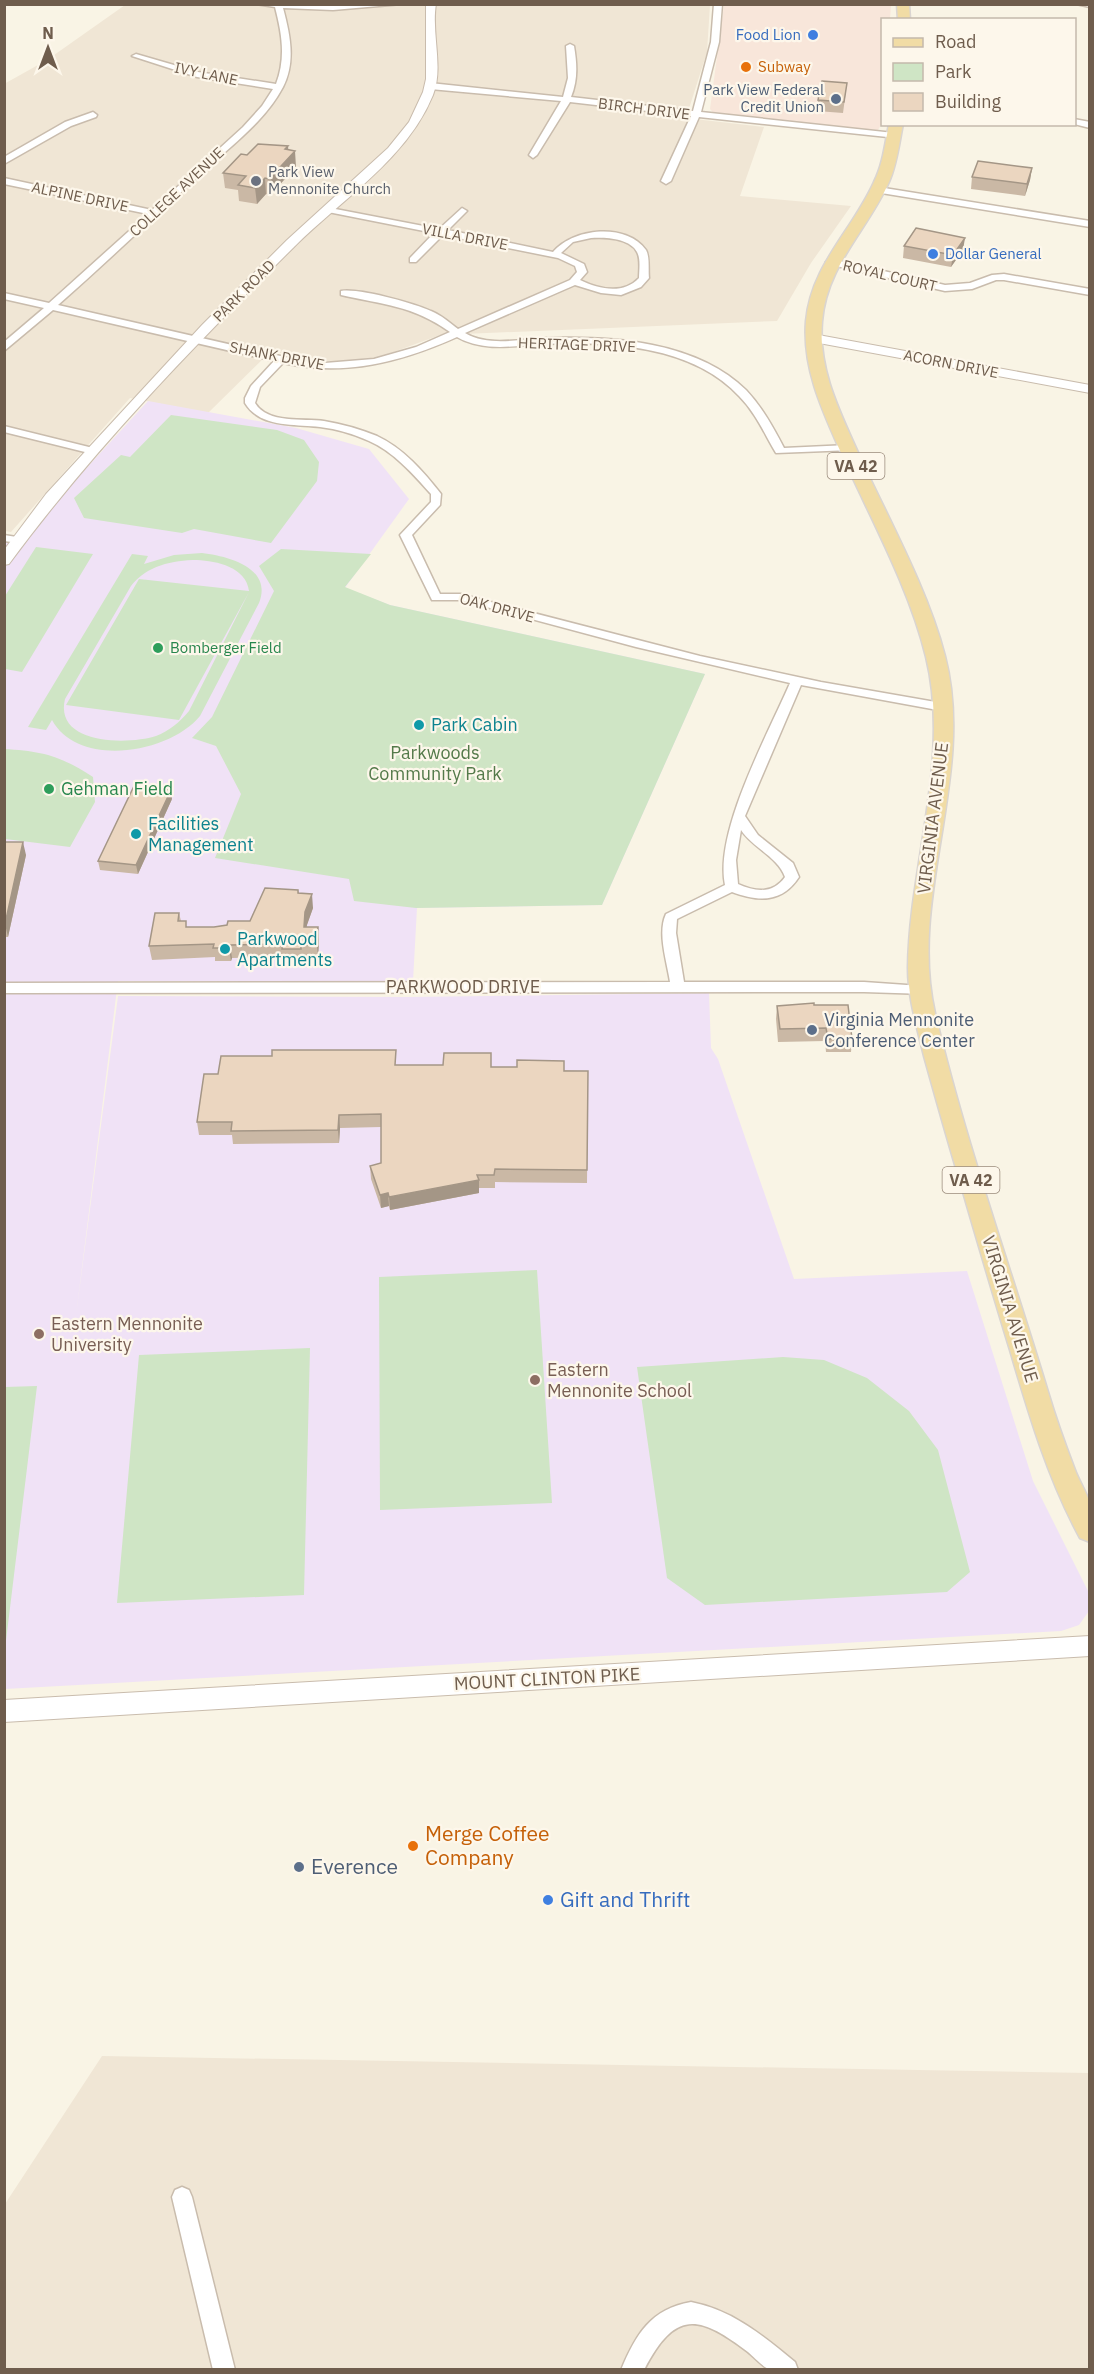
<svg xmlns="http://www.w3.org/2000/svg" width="1094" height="2374" font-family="'IBM Plex Sans',sans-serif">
<rect width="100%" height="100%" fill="#f9f4e5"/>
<!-- residential -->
<path fill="#f0e6d5" d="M125,5H710L707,52L686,118L764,127L740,196L851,206L811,263L777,321L440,335L369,361H317L271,351L208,413L130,398L11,532L5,531L4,84L47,60Z
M102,2056L1089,2073V2369L5,2370V2204Z"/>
<!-- commercial -->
<path fill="#f8e6da" d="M724,5H891L890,19L882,20V123L878,130L716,116L710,109Z"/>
<!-- education -->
<path fill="#f0e2f6" d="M148,401L296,428L369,449L409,499L345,588L390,605L705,674L602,905L417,908L413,981H118L76,1315L118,996L409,997L709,993L711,1048L718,1059L794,1279L967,1271L1033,1481L1089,1593V1611L1079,1625L1061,1631L5,1689V542L24,544L48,510Z"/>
<!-- green -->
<path fill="#cfe5c5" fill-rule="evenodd" d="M171,415L277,430L304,440L319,462L317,481L271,543L194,529L182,533L84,518L74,498L121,455L130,457Z
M36,547L93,554L22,672L5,669V596Z
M281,549L371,554L345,587L390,605L705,674L602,905L416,908L354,901L349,879L215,858L241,794L216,746L192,738L212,717L274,591L259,566Z
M202,553C228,556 273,568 259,603L200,716C170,753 79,769 52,720L46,730L28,727L132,554L148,556L144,564L174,555ZM197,560C217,561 246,567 249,591L139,579L66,705L179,720L249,592L189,711C180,722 169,731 156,736C128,745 54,745 65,699L131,586C146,566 173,560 197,560Z
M4,749C42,751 61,756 93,777L95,802L70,847L5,839Z
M537,1270L552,1503L380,1510L379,1277Z
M310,1348L304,1595L117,1603L139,1355Z
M783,1357L824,1360L867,1378L909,1411L938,1450L970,1572L947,1592L705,1605L667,1578L637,1367Z
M37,1386L5,1649V1387Z"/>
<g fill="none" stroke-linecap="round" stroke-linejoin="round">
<!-- minor casing -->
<g stroke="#c9bcad" stroke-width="3">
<path id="minor" d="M256,4H402L333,10L283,8C290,34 296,62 283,87C265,121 233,144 205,170C156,215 108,261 58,305L298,360L325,363L374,359L416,347L450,332C412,305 384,305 341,295V291C359,288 413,303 431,311C441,315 450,323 458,329L570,280L577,272L575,266L558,258L443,235L416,262H410V258L434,233L328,212L325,211V207L439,229L462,208L467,211L448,230L553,252C573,228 626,222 646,250C650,257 648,270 649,278L641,287L621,295L601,293L575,285L465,333C489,347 520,339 547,338C613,336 696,341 746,390C762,407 773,427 784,448L848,445L852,446V450L776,453C764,433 756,413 739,396C692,345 607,341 542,344C514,346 483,352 457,337C401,362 345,377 283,363L260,387L255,403C268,424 303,418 324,421C342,424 360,429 377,436C403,448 424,472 441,494L440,505L412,535L440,594H460L700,656L821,682L947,704L949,707L943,711L801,685L745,816L758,835L793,863L799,877C782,903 759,902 732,892L677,919L676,933L684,982H864L921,986L928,991L926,994L864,992L4,993V983L670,982C667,962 657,933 666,914L725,885C714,832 768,734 790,683L636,647L460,600H432L400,535L431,502V494C413,474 394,452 369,441C354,434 337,429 320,427C294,424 260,428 245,403V398L251,386L274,361L53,310L4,351V342L44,308L4,299V293L49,303L148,214L4,184V178L152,210L243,127L262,106L273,89L197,77L132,56L136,54L198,72L276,84C286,58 282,34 275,7ZM591,238C604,237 630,238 637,252C641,259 639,270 639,278C623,295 599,289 580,280L587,272L584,264L561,253L573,242ZM741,830C753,848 778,857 785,877C773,894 756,892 738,884L736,860Z
M714,4H722L719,42L701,112L894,133L897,134V138L699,117L671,181L666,184L661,181L691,116L570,102L537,155L533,158L529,155L561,101L430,89L426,86L430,83L563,97L568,78L566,46L570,44L574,46C577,64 578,80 571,97L693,111L711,42Z
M1076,4H1090V7Z
M93,112L97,115L96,117L71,126L4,164V157L65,122Z
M1074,119L1090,122V128L1074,124Z
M878,187L1090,221V227L875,192V188Z
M831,259L945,285L970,283L992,275L1004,274L1090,289V295L1004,280H996L972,289L945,291L828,264L826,262Z
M4,426L97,449L98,451L93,454L4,432Z
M4,535L23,538L25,540L19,543L4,541Z
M182,2187L189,2190L192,2197L235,2370H213L172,2197L175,2190Z
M691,2302C733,2310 763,2336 795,2362L798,2370C790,2370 778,2372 770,2370C763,2367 754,2357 748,2352C698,2314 675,2310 644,2370H621C636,2334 651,2309 691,2302Z"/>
</g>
<!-- tertiary casing -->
<g stroke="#c9bcad" stroke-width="2">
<path id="tertiary" d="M426,4H436C431,33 444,68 433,95C407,159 342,199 294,247C193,347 93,450 9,564L4,565V550L46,494L202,325L287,240L388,148L409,122L423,92L426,79Z
M813,334L1090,385V393L808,341L807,338Z
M1090,1636V1656L4,1722V1700Z"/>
</g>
<!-- primary casing -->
<g stroke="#dad5d1" stroke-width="3">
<path id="primary" d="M897,4H909L910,20H898Z
M889,124H903C899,144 897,164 889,182C867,231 826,266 822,322C818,371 841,414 860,457C889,520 928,590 945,656C976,775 908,896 935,1013C965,1141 1010,1266 1048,1392C1056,1419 1065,1444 1075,1470C1079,1481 1087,1493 1090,1504C1092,1515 1090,1530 1090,1542L1080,1538C1048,1479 1029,1415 1010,1350C993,1295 977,1240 961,1185C948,1142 936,1099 924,1056C917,1027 908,998 908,968C909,865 951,759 926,657C910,590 871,519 843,457C824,414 802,370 806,321C811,265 852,231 874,182C883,164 885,144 889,124Z"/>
</g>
<!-- minor -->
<use href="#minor" fill="#fff" fill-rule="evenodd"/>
<!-- tertiary -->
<use href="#tertiary" fill="#fff" fill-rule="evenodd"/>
<!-- primary -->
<use href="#primary" fill="#f1dca5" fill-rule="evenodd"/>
</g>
<!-- wall -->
<path fill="#cab8a5" d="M847,83L843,113L817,111L818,100Z
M288,146V150L296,167L270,195L266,194L257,204L239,201L238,190L225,188L223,173L247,155Z
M1032,168L1030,180L1025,196L971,189L972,177Z
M904,246L963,250L951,267L903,258Z
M172,799L138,874L100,870L98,861Z
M4,842L26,855L8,937H4Z
M298,890L299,893L313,908L306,927L319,940L318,958H303V962H284L283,957L232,958L231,961H215V957L152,960L149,946L179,913L181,921L187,927H214L250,921Z
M814,1005L852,1039L851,1052H826L825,1041L778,1042L776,1019L777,1006Z
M397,1065L588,1071L587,1183L495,1182V1188H479V1193L390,1210L389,1206L381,1208L371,1179L370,1166L381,1163V1127L340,1128L339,1143L233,1144L232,1135H199L197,1122L218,1074Z"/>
<!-- shaded-wall -->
<path fill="#a49686" d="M288,146L289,157L295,151L296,167L270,195L269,179L285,149Z
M1032,168L1030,180L1025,196L1027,184Z
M265,178L266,194L257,204L255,188Z
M965,238L963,250L951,267L953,255Z
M171,790L172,799L138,874L136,865Z
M23,842L26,855L8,937L5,924Z
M312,894L313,908L307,925L305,940L304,927L305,912Z
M318,927L319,940L318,958L317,945Z
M230,945L232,958L231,961L229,948Z
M339,1115L340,1128L339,1143L338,1130Z
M479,1180V1193L390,1210L389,1197Z
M388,1193L389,1206L381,1208L380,1195Z"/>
<!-- building -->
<path fill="#ebd6c0" stroke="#a49686" stroke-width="1.5" d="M822,81L847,83L844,102L818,100Z
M258,144L288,146L285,149L295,151L269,179L265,178L255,188L238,185L246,176L223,173L241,154L247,155Z
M978,161L1032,168L1027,184L972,177Z
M916,228L965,238L953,255L904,246Z
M134,786L171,790L136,865L98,861Z
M4,842H23L5,924H4Z
M265,888L298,890V893L312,894L305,912L304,927H318L317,945H301V949H282L283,944L230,945L229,948H213L214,944L149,946L155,913H179L178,921H186V927H214L227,925L228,921H250Z
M814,1003V1005H848L852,1039H828L826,1028L780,1029L777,1006Z
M272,1050H396L395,1065H443L444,1053H491V1067H517V1060L564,1061V1071H588L587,1170L495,1169L494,1175H477L479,1180L389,1197L388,1193L380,1195L370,1166L381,1163V1114L339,1115L338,1130L231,1131L232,1122H197L204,1074H218L221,1056H272Z"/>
<!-- markers -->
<g fill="#3f7fe0" stroke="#fdf7eb" stroke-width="2">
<circle cx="813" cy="35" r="6"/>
<circle cx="933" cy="254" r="6"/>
<circle cx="548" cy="1900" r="6"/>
</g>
<g fill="#e8710a" stroke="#fdf7eb" stroke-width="2">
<circle cx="746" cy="67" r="6"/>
<circle cx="413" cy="1846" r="6"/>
</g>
<g fill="#5c6f8a" stroke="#fdf7eb" stroke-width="2">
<circle cx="836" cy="99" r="6"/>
<circle cx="812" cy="1030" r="6"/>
<circle cx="299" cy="1867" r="6"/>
</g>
<circle fill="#6b7280" stroke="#fdf7eb" stroke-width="2" cx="256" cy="181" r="6"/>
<g fill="#2e9e5b" stroke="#fdf7eb" stroke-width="2">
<circle cx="158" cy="648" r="6"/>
<circle cx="49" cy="789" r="6"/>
</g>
<g fill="#0f9aa8" stroke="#fdf7eb" stroke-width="2">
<circle cx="419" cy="725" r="6"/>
<circle cx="136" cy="834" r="6"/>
<circle cx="225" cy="949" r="6"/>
</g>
<g fill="#8d6e63" stroke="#fdf7eb" stroke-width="2">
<circle cx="39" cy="1334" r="6"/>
<circle cx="535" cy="1380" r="6"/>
</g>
<g text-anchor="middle" stroke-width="4.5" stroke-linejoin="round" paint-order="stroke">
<!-- far-shop labels -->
<g font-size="15" fill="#366cbe" stroke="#fdf7eb" text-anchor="end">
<text x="801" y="40">Food Lion</text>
<text x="945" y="259" text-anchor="start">Dollar General</text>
</g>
<!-- far-food labels -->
<g font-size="15" fill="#c56008" stroke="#fdf7eb" text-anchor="start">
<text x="758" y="72">Subway</text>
</g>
<!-- far-street labels -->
<g font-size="15" fill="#6f5d4d" stroke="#fdf7eb">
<text transform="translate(206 74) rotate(12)" y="5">IVY LANE</text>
<text transform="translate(644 109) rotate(7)" y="5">BIRCH DRIVE</text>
<text transform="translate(177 192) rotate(-43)" y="5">COLLEGE AVENUE</text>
<text transform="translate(80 197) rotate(12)" y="5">ALPINE DRIVE</text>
<text transform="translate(465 237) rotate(11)" y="5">VILLA DRIVE</text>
<text transform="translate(890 276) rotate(13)" y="5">ROYAL COURT</text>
<text transform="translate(244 291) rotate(-45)" y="5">PARK ROAD</text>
<text transform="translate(577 345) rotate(2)" y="5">HERITAGE DRIVE</text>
<text transform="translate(277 356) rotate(11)" y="5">SHANK DRIVE</text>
<text transform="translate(951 364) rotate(11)" y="5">ACORN DRIVE</text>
<text transform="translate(497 608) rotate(15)" y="5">OAK DRIVE</text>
</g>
<!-- far-service labels -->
<g font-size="15" fill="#4e5e75" stroke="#fdf7eb" text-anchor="end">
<text x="824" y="95">Park View Federal<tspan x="824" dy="17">Credit Union</tspan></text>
</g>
<!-- far-worship labels -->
<g font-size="15" fill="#5b616d" stroke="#fdf7eb" text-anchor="start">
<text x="268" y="177">Park View<tspan x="268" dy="17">Mennonite Church</tspan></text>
</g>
<!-- far-leisure labels -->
<g font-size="15" fill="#27864d" stroke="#fdf7eb" text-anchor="start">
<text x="170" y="653">Bomberger Field</text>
</g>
<!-- shield labels -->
<g fill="#fdf7eb" stroke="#9a8b7c" stroke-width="1.5">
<rect x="827.5" y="453" width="57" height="26" rx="4.5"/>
<rect x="942.5" y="1167" width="57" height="26" rx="4.5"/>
</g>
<g font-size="16" font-weight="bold" fill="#6f5d4d">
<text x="856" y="472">VA 42</text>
<text x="971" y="1186">VA 42</text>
</g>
<!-- culture labels -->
<g font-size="18" fill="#0d838f" stroke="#fdf7eb" text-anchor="start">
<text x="431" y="731">Park Cabin</text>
<text x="148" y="830">Facilities<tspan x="148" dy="21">Management</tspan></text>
<text x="237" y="945">Parkwood<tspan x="237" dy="21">Apartments</tspan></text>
</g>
<!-- park labels -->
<g font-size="18" fill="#547a4a" stroke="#fdf7eb">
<text x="435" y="759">Parkwoods<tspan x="435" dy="21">Community Park</tspan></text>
</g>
<!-- leisure labels -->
<g font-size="18" fill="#27864d" stroke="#fdf7eb" text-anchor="start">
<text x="61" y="795">Gehman Field</text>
</g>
<!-- street labels -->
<g font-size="18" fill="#6f5d4d" stroke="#fdf7eb">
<text transform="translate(933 818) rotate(-83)" y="6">VIRGINIA AVENUE</text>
<text x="463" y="993">PARKWOOD DRIVE</text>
<text transform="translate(1010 1309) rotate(73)" y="6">VIRGINIA AVENUE</text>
<text transform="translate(547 1679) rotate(-3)" y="6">MOUNT CLINTON PIKE</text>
</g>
<!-- service labels -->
<g font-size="18" fill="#4e5e75" stroke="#fdf7eb" text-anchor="start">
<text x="824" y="1026">Virginia Mennonite<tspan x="824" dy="21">Conference Center</tspan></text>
</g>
<!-- education labels -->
<g font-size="18" fill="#785e54" stroke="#fdf7eb" text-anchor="start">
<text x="51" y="1330">Eastern Mennonite<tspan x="51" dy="21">University</tspan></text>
<text x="547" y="1376">Eastern<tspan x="547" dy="21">Mennonite School</tspan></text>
</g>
<!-- near-food labels -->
<g font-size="21" fill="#c56008" stroke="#fdf7eb" text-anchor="start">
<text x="425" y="1841">Merge Coffee<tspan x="425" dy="24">Company</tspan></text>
</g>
<!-- near-service labels -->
<g font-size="21" fill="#4e5e75" stroke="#fdf7eb" text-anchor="start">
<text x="311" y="1874">Everence</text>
</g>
<!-- near-shop labels -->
<g font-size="21" fill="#366cbe" stroke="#fdf7eb" text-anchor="start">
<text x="560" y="1907">Gift and Thrift</text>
</g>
</g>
<!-- border -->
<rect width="1094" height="2374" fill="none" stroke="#6f5d4d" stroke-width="12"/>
<!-- legend -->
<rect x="881" y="18" width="195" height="108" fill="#fdf7eb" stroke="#c4b9ac" stroke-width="1.5"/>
<rect x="893" y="38" width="30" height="9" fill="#f1dca5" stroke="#c4b9ac" stroke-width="1.5"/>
<text x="935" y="48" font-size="18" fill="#6f5d4d">Road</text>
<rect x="893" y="63" width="30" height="18" fill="#cfe5c5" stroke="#c4b9ac" stroke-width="1.5"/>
<text x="935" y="78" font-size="18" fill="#6f5d4d">Park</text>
<rect x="893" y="93" width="30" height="18" fill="#ebd6c0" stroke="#c4b9ac" stroke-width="1.5"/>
<text x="935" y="108" font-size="18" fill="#6f5d4d">Building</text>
<!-- north arrow -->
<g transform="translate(48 48)" stroke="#fdf7eb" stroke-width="4.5" paint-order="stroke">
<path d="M0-4.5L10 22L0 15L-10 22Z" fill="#6f5d4d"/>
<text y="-9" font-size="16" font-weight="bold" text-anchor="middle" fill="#6f5d4d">N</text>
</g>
</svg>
